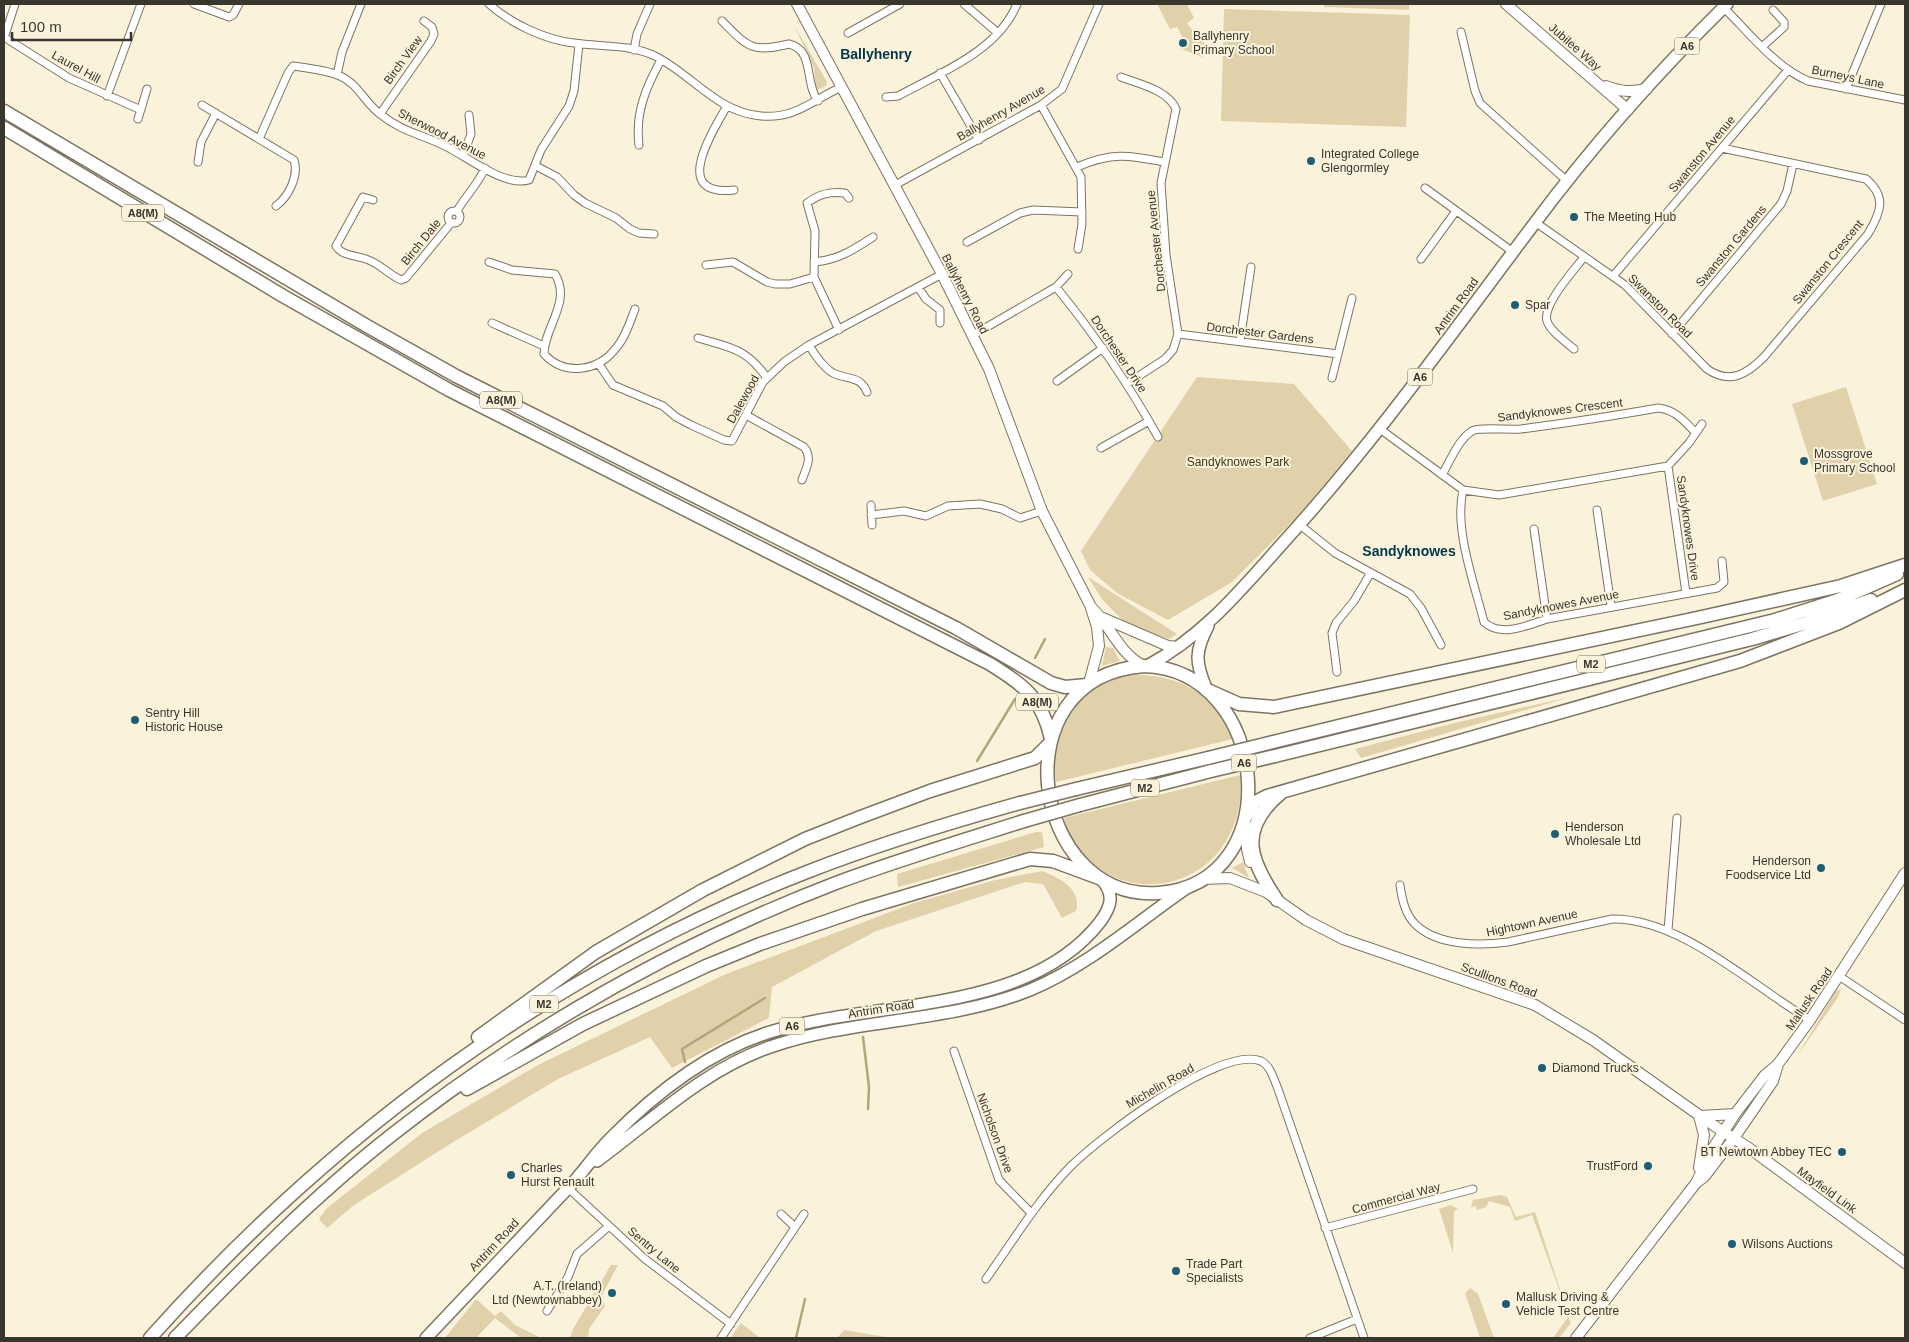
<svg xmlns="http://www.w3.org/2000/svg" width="1909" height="1342" font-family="Helvetica,sans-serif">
<rect width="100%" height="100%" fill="#fbf2dc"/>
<!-- green -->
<path fill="#e0d1aa" d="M1157,4H1187L1194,18L1187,23L1193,31L1205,35L1202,57L1179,48L1182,36L1177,27L1170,29Z
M1324,4H1409V10L1324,7Z
M1224,9L1410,15L1406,127L1221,121Z
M794,25L827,82L826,86L816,90L814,68Z
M1197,377L1294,384L1352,451L1296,518L1232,582L1168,620L1117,593L1090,570L1081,551Z
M1846,387L1877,484L1823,501L1792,404Z
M1088,577L1177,634L1169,639L1125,623L1102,599Z
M1106,647L1113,648L1120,661L1102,666Z
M1127,674C1182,676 1208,688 1233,739L1056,782C1048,742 1067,703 1102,682C1109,678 1119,676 1127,674Z
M1570,697L1361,758L1355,749L1454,723Z
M1240,775C1243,801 1237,826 1222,847C1192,890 1129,897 1091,862C1077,849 1069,836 1064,818Z
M1036,832H1042L1044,847L898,887L897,874Z
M1243,862L1249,878L1232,868Z
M1042,871C1060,878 1082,889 1076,911L1062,918L1043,884L1025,882L876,931L772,987L769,1018L672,1068L650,1037L558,1079L450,1144L354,1205L327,1228L319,1219L326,1209L422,1133L538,1065L726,974L914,903L995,880Z
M1841,989L1837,999L1797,1056L1836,991Z
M1500,1195L1507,1197L1516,1217L1535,1212L1567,1311L1532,1215L1515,1221L1510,1207L1489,1201L1486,1207L1477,1210L1476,1206L1471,1207L1473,1200Z
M1451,1205L1458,1209L1454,1211L1453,1253L1439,1209Z
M611,1265H618L601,1297L605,1306L589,1329L588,1338H570L573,1329Z
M1470,1288L1478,1294L1494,1338H1480L1465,1293Z
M476,1299L495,1316L501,1311L515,1325L541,1338H521L495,1318L476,1338H445Z
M1568,1317L1571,1323L1559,1338H1553Z
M741,1323L760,1338H730Z
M844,1330L892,1338H837Z"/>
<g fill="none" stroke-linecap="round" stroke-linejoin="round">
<!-- stream -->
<path stroke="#b3a47b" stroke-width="2.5" d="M1035,658L1045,639
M977,761L1015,699
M863,1037L869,1087L868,1109
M685,1062L682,1049L765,998
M796,1338L805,1299"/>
<!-- street casing -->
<g stroke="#7c7561" stroke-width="9">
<path id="street" d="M194,4L229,17L233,15L239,4
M489,4C510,23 545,40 574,43C601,47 632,44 657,57C693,76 717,112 761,116C797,119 813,99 842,87
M964,4L998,33
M1723,4L1727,11C1751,35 1776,67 1808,81L1905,100
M722,21C748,47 751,53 789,44C815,50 804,83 818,101
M1461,32L1475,91L1480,103L1567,181
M848,33L900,4
M4,37L69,78L141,110
M4,38L15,4
M1763,46L1784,27V22L1773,10
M634,50L637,34L650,4
M940,73L979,140
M337,75L342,52L361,4
M1121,77C1139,84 1168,90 1176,109L1161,183L1166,255L1178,334L1173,350L1165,359L1128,383
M1846,89L1881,4
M107,96L141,4
M886,97L898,96C940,73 998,51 1017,4
M202,105L294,160C299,176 289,196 276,206
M1041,105L1081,177L1082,224L1078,249
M727,106C711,134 671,197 734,190
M380,114L431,41L434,34L432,27L424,21
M138,119L147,89
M259,139L288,73L293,66C307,68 325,70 338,75C358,83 364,102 380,114C402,132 421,134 445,146C468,157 504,187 529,180L541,150L569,106L574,91L579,44
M639,145C635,113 646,87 661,60
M463,156L471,134L469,115
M198,162L201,142L216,113
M536,166L557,177L574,195L585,203L616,218L630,229L639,233L654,234
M1077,167C1112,152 1128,155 1164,162
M895,185L1041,105L1062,89L1099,4
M1425,188L1513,252
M373,200L363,197L336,246C342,256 355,255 366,259C379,263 388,274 401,280L406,278L451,223
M448 217a6 6 0 1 1 12 0a6 6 0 1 1-12 0Z
M457,211C466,195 477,186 485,168
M1535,222L1625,285L1707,369C1730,385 1747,374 1764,357L1868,234C1881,212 1887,197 1866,179L1722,148
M967,242L1020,213L1033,210L1082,212
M1421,259L1456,211
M489,262L512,270L555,274C572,302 544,327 544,354C564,376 598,372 616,348C625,338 630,322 635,309
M814,262C838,260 853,250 873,237
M706,265L733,262L767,282L775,284H790L814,277
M1614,275L1788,70
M918,287L926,299L940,310V323
M1056,287C1095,335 1128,383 1158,437
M492,323L544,346
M839,330L814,277L815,231L807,203C819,194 830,191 845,193L849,198
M1178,334L1338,354
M1672,334L1781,204L1787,191L1793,164
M973,335L1056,287L1068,274
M698,338C731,348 746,348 767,378
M1240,341L1251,267
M809,345C814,354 824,368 833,373C847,380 860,375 867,392
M1574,349C1566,342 1550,331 1547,321C1542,305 1575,269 1584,257
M598,363L613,385L663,406L676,417L691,425L724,440L732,441L763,382L784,362L809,345L942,274
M1332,378L1352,298
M1057,381L1103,348
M746,415L804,447C813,458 806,468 802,480
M1380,429L1463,490L1499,495L1668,466L1689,443L1702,424
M1101,448L1149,421
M1668,466L1686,593
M1442,475C1450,461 1458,440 1472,431C1477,427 1510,430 1521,429C1567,423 1613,416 1658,408C1676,410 1684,421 1696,433
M1463,490C1454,530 1474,582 1484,622C1501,638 1528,625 1547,619L1717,588L1724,582L1722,561
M871,505L872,525
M1597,510L1611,606
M871,515L904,511L926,516L948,506L980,504L1002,509L1020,518L1042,511
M1300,525L1335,553L1410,594L1421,608L1441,645
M1534,529L1547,619
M1337,672L1332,633L1336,623L1354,601L1370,574
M1400,885C1402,899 1405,914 1415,924C1437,946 1480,946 1508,942L1612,919C1681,918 1752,986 1810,1020
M1668,930L1677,818
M1839,976L1905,1020
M954,1051L999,1180L1031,1213
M568,1188L645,1259L731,1324
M781,1214L795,1227
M1325,1228L1473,1189
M986,1279C1013,1241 1037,1201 1070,1167C1099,1138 1220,1045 1261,1061C1271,1066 1274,1080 1278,1089L1364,1338
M547,1311L568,1277L577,1254L609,1226
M721,1338L804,1214
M1310,1338L1357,1319"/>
</g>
<!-- secondary casing -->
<g stroke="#7c7561" stroke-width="12">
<path id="secondary" d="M797,4L942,274L989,369L1042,511L1090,605L1097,627L1099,646L1089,683
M1506,4L1628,110
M1606,86C1621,92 1631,92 1647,89
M1092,608C1111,626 1119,654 1144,666
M1103,618L1168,646L1178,647
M1245,821L1247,849L1250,862
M1202,879L1230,878L1266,892L1306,920L1343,939L1535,1005L1593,1040L1713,1125L1749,1148L1905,1263
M1700,1116L1735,1114
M1699,1168L1704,1135L1699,1116
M1696,1183L1704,1177L1734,1138L1773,1081L1778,1064L1810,1020L1905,873
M1576,1338L1696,1183L1713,1148L1735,1114L1765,1075L1777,1065"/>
</g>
<!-- primary casing -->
<g stroke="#7c7561" stroke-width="14">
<path id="primary" d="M1147,666C1202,637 1240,591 1281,545C1373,444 1452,333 1534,224C1592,146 1658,72 1727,4
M1206,688C1195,662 1195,651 1208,626
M597,1161C654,1119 704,1069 773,1046C857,1018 948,1023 1030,990C1088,966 1137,922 1188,887
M426,1338C474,1287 522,1236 570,1186C584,1171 595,1154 610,1139C654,1094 706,1053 767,1033C872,999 1027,1016 1100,922C1111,907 1115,895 1102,880"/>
</g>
<!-- highway casing -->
<g stroke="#7c7561" stroke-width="15">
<path id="highway" d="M4,111L367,326L456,376L956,628L1051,683L1065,687L1087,685
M4,128L283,296L449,390L990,664C1024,685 1042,698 1051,739
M1144,666C1270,669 1290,884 1158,893C1032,902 996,677 1144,666Z
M1210,691L1239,704L1274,707L1697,618L1841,586L1905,565
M1273,742L1775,620L1838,600L1897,574
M1275,756L1752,639L1806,623L1871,600
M1076,789L1208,758
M1080,805L1211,771
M1245,818L1255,802L1267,796L1740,661L1839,623L1905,590
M1277,900C1249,859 1238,829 1281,793
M478,1037L596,952L703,890L805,839L858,818L930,791L1035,758L1050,743
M467,1089L583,1024L706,966L760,944L862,909L1030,859L1053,861L1099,878
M150,1338C331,1135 552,971 807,872C876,845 948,823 1020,803
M175,1338C244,1267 314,1196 393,1134C527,1029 677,944 836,883C898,860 961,841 1024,821"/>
</g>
<!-- street -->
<use href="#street" stroke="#fff" stroke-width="7"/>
<!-- secondary -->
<use href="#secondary" stroke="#fff" stroke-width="10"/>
<!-- primary -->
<use href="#primary" stroke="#fff" stroke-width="11"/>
<!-- highway -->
<use href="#highway" stroke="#fff" stroke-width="12"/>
<!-- highway-bridge casing -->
<g stroke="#7c7561" stroke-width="15" stroke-linecap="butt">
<path id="highway-bridge" d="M1208,758L1273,742
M1211,771L1275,756
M1020,803L1076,789
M1024,821L1080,805"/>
</g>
<!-- highway-bridge -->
<use href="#highway-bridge" stroke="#fff" stroke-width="12"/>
</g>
<!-- markers -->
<g fill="#1e5e74" stroke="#fbf2dc" stroke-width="2">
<circle cx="1183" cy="43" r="5"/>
<circle cx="1311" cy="161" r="5"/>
<circle cx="1574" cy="217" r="5"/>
<circle cx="1515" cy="305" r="5"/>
<circle cx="1804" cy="461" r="5"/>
<circle cx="135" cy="720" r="5"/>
<circle cx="1555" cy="834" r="5"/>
<circle cx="1821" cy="868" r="5"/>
<circle cx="1542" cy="1068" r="5"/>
<circle cx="1842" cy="1152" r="5"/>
<circle cx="1648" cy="1166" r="5"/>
<circle cx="511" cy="1175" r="5"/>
<circle cx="1732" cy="1244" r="5"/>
<circle cx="1176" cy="1271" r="5"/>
<circle cx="612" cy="1293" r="5"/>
<circle cx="1506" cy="1304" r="5"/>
</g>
<g text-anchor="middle" stroke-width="4" stroke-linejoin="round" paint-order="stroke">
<!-- shield labels -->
<g fill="#fbf2dc" stroke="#736e62" stroke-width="1">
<rect x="1674.5" y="37.5" width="25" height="17" rx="4"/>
<rect x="122" y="204.5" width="42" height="17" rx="4"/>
<rect x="1407.5" y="368.5" width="25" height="17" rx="4"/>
<rect x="480" y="391.5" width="42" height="17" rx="4"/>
<rect x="1577" y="655.5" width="28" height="17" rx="4"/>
<rect x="1016" y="693.5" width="42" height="17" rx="4"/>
<rect x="1231.5" y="754.5" width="25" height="17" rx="4"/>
<rect x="1131" y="779.5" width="28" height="17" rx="4"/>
<rect x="530" y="995.5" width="28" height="17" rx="4"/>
<rect x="779.5" y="1017.5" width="25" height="17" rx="4"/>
</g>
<g font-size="11" font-weight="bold" fill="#39362d">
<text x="1687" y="50">A6</text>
<text x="143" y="217">A8(M)</text>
<text x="1420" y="381">A6</text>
<text x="501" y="404">A8(M)</text>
<text x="1591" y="668">M2</text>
<text x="1037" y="706">A8(M)</text>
<text x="1244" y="767">A6</text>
<text x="1145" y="792">M2</text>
<text x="544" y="1008">M2</text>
<text x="792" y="1030">A6</text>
</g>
<!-- poi labels -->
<g font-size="12" fill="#39362d" stroke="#fbf2dc" text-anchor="start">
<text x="1193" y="40">Ballyhenry<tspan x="1193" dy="14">Primary School</tspan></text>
<text x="1321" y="158">Integrated College<tspan x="1321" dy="14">Glengormley</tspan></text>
<text x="1584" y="221">The Meeting Hub</text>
<text x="1525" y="309">Spar</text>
<text x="1814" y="458">Mossgrove<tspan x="1814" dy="14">Primary School</tspan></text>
<text x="145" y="717">Sentry Hill<tspan x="145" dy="14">Historic House</tspan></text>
<text x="1565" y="831">Henderson<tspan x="1565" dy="14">Wholesale Ltd</tspan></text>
<text x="1811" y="865" text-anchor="end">Henderson<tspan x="1811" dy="14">Foodservice Ltd</tspan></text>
<text x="1552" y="1072">Diamond Trucks</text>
<text x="1832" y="1156" text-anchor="end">BT Newtown Abbey TEC</text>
<text x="1638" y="1170" text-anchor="end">TrustFord</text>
<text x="521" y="1172">Charles<tspan x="521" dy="14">Hurst Renault</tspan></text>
<text x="1742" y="1248">Wilsons Auctions</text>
<text x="1186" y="1268">Trade Part<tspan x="1186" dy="14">Specialists</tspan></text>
<text x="602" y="1290" text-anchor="end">A.T. (Ireland)<tspan x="602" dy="14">Ltd (Newtownabbey)</tspan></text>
<text x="1516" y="1301">Mallusk Driving &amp;<tspan x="1516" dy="14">Vehicle Test Centre</tspan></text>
</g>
<!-- street labels -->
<g font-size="12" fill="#39362d" stroke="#fbf2dc">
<text transform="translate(1575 47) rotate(41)" y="4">Jubilee Way</text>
<text transform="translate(403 60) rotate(-54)" y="4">Birch View</text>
<text transform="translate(76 67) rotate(29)" y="4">Laurel Hill</text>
<text transform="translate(1848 77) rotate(12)" y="4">Burneys Lane</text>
<text transform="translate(1001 113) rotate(-30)" y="4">Ballyhenry Avenue</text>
<text transform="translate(442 134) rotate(27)" y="4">Sherwood Avenue</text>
<text transform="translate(1702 154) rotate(-50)" y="4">Swanston Avenue</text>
<text transform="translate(1156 241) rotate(-96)" y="4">Dorchester Avenue</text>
<text transform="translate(421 242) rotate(-51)" y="4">Birch Dale</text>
<text transform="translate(1731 246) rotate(-50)" y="4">Swanston Gardens</text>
<text transform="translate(1828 262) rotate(-51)" y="4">Swanston Crescent</text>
<text transform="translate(965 294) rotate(63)" y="4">Ballyhenry Road</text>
<text transform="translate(1456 306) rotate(-54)" y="4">Antrim Road</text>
<text transform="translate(1660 306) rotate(45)" y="4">Swanston Road</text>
<text transform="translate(1260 333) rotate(7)" y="4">Dorchester Gardens</text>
<text transform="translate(1119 354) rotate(56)" y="4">Dorchester Drive</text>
<text transform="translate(743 399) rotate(-61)" y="4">Dalewood</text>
<text transform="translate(1560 410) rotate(-7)" y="4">Sandyknowes Crescent</text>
<text transform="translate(1688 528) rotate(82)" y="4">Sandyknowes Drive</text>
<text transform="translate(1561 605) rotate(-11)" y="4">Sandyknowes Avenue</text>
<text transform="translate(1532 923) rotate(-12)" y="4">Hightown Avenue</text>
<text transform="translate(1499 980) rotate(20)" y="4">Scullions Road</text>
<text transform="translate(1809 999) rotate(-56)" y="4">Mallusk Road</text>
<text transform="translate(881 1009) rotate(-9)" y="4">Antrim Road</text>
<text transform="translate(1160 1086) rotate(-30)" y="4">Michelin Road</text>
<text transform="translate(995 1133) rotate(70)" y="4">Nicholson Drive</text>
<text transform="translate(1827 1190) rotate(36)" y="4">Mayfield Link</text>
<text transform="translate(1396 1198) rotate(-15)" y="4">Commercial Way</text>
<text transform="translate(494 1245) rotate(-47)" y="4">Antrim Road</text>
<text transform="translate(654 1250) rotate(40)" y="4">Sentry Lane</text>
</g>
<!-- park labels -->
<g font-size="12" fill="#403412" stroke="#fbf2dc">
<text x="1238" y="466">Sandyknowes Park</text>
</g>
<!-- neighbourhood labels -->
<g font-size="14" font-weight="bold" fill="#003748" stroke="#fbf2dc">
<text x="876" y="59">Ballyhenry</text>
<text x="1409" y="556">Sandyknowes</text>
</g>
</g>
<!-- border -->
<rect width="1909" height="1342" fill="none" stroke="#39362d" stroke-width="10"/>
<!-- scale -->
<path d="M12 32v8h119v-8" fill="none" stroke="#39362d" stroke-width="2.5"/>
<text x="20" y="32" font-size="15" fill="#39362d" stroke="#fbf2dc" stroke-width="4" paint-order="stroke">100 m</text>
</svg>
